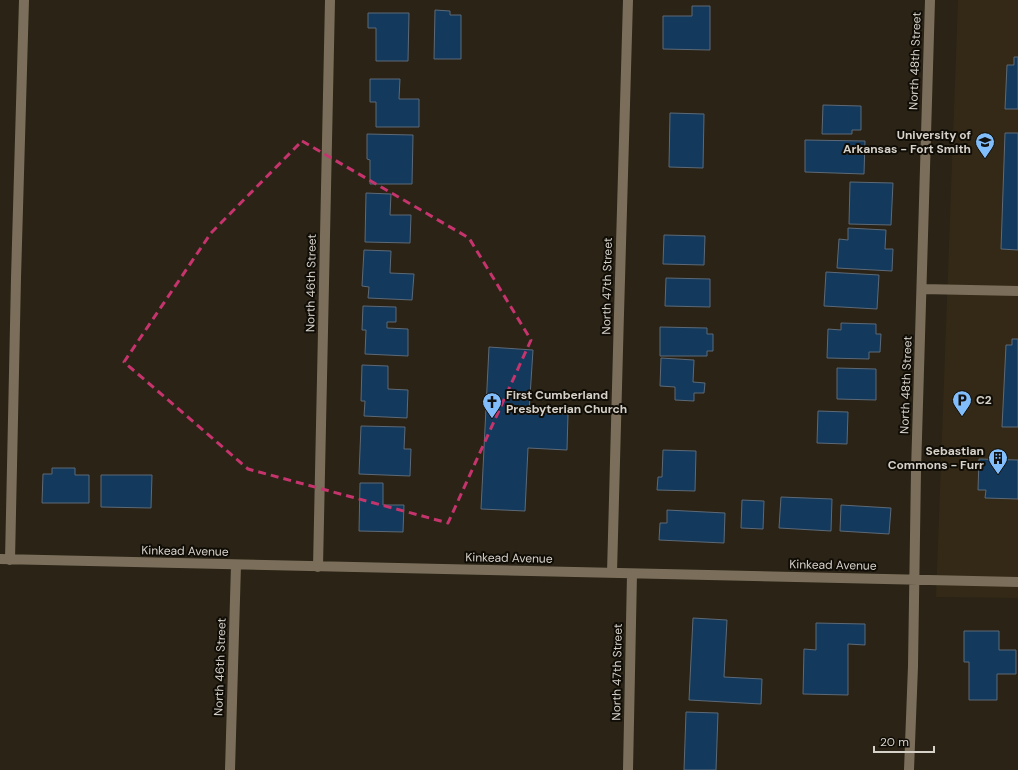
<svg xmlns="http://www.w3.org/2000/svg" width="1018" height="770" font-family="'DM Sans',sans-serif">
<rect width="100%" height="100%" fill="#2a2316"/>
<!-- built -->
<path fill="#342916" d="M958,0H1018V598L936,597Z"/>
<!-- building -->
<path fill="#133a5d" stroke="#5d6976" d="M692,6H710V50L663,49V16H692Z
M435,10L450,11V15H461V59H434Z
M368,13H409L408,61H376V28H368Z
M1014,57H1018V109H1005L1007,65H1014Z
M370,79H400L399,99H419V127H376V102H370Z
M823,105L861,106V130H852V134H822Z
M670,113L704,114L703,168L669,167Z
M1005,133H1018V250L1001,249Z
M367,134L413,135L412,184H370V160L367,159Z
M805,140L865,141L864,174L805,172Z
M850,182L893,183L891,225L849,224Z
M366,193L391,194L390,215H411L410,243L365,242Z
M848,228L886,230L885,249H893L892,271L837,268L839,239L848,240Z
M664,235L705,236L704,265L663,264Z
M364,250L391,251L390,273L414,274L412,300L368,298L369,287L362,286Z
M826,272L879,275L877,309L824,306Z
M666,278L710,279V307L665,306Z
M363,306L396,307V322H387V328L408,329V356L365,354L366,330H362Z
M841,323L876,324V334H881L880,352H869V359L827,358L828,329L841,330Z
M660,327L707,328V334H713V351H707V356H660Z
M1012,339H1018V427H1002L1006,345H1012Z
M489,347L533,350L529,412L568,414L567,450L528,448L525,511L481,509Z
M661,358L694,360L693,382L705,383L704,393H694V401L675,400V387L660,386Z
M362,365L388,366V389L408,390L407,418L364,416L365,401H361Z
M837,368L876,369V400L837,399Z
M818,411L848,412L847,444L817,443Z
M361,426L405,427L404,449H411L410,476L359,474Z
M663,450L696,451L695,491L657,490L658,477H662Z
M979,459L1018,460V499L985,498L986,490H978Z
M52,468H75V475H89V503H42L43,474H52Z
M101,475H152L151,508L101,507Z
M360,483H383V505H404L403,532L359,531Z
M781,497L832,499L831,531L779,528Z
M742,500L764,501L763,529L741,528Z
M841,505L891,508L889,534L840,531Z
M667,510L725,513L724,543L659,540L660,523H667Z
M693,618L727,620L724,677L762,679L761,704L689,700Z
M816,623L865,624V645L848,644V695L803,694L804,649L816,650Z
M964,631H999V650H1016V674H997V700H969V662H964Z
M686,712L718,713L716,770H684Z"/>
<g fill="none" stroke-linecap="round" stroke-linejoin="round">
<!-- minor -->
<path stroke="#7b6f5b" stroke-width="10" d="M922,289L1018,291
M0,559L1018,582
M10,560L16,278L24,0
M318,567L330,0
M612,573C618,382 621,191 628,0
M230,770L236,565
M628,770L632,574
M909,770L913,666L916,471L930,0"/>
</g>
<!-- marked area -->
<path fill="none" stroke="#c5346c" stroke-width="3" stroke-dasharray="8 5" stroke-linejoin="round" d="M302,141L469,238L531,340L448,523L248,469L124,362L211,233Z"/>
<!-- icons -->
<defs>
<g id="university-pin" transform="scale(1)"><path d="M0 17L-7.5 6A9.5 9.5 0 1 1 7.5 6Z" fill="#80bdfa" stroke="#100d07"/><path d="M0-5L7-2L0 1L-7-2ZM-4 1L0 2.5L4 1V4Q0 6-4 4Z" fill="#111"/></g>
<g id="parking-pin" transform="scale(1)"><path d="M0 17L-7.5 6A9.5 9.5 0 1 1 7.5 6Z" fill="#80bdfa" stroke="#100d07"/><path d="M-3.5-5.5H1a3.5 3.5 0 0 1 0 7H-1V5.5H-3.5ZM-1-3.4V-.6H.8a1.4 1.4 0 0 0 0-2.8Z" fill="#111"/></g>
<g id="church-pin" transform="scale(1)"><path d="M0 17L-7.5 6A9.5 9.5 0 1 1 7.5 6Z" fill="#80bdfa" stroke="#100d07"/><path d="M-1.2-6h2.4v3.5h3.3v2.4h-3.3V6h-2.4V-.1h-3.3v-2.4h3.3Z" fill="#111"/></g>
<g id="building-pin" transform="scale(1)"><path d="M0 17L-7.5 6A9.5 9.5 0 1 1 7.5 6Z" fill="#80bdfa" stroke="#100d07"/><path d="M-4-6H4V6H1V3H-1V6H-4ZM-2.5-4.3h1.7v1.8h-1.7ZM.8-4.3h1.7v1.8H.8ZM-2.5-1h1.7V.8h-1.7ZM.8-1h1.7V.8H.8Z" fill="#111"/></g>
</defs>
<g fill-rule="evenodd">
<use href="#university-pin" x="985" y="142"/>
<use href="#parking-pin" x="962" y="400"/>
<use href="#church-pin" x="492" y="402"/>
<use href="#building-pin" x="998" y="458"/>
</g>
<g text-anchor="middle" stroke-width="4" stroke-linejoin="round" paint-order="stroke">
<!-- street labels -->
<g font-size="12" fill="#d6d1c9" stroke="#100d07">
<text transform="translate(915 61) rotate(-88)" y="4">North 48th Street</text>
<text transform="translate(311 283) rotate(-89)" y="4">North 46th Street</text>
<text transform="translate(607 286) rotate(-89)" y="4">North 47th Street</text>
<text transform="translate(906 385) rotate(-88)" y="4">North 48th Street</text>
<text transform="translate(185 551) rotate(1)" y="4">Kinkead Avenue</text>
<text transform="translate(509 558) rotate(1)" y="4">Kinkead Avenue</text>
<text transform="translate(833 565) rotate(1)" y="4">Kinkead Avenue</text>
<text transform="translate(220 667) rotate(-88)" y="4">North 46th Street</text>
<text transform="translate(617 672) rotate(-89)" y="4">North 47th Street</text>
</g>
<!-- poi labels -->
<g font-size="12" font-weight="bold" fill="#d6d1c9" stroke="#100d07" text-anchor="end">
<text x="971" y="139">University of<tspan x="971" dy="14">Arkansas - Fort Smith</tspan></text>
<text x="506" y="399" text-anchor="start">First Cumberland<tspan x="506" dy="14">Presbyterian Church</tspan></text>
<text x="976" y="404" text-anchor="start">C2</text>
<text x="984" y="455">Sebastian<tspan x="984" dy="14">Commons - Furr</tspan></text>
</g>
</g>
<!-- scale -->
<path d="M874 746v6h60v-6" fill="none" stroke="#d6d1c9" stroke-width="2"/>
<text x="880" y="746" font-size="12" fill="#d6d1c9" stroke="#100d07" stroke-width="3" paint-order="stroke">20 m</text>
</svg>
